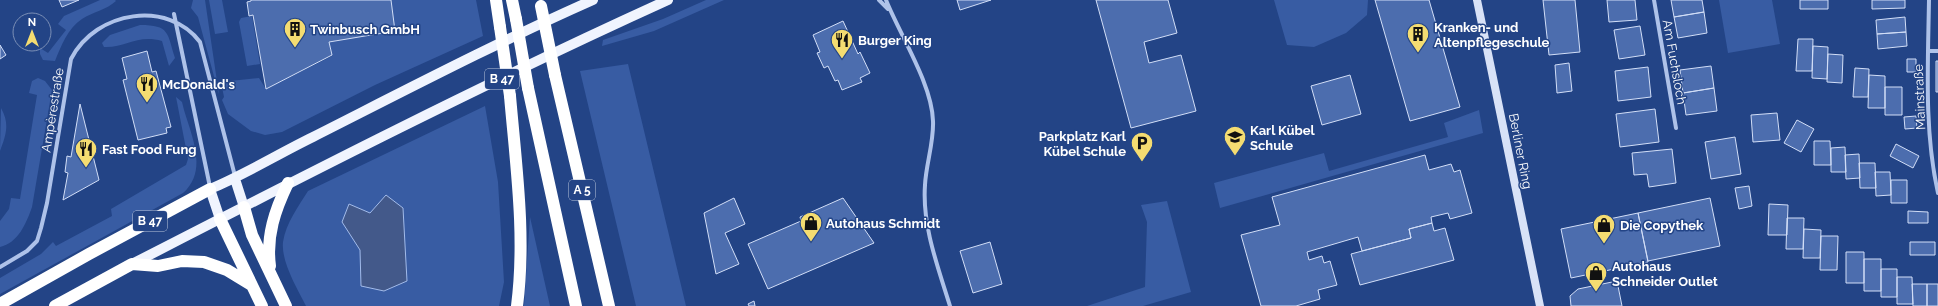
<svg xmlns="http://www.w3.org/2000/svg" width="1938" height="306" font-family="Raleway,sans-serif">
<rect width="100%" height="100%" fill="#234486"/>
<!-- green -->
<path fill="#385ca3" d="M100,0H115L116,1C106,10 93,12 82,19C68,28 61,46 55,61L43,60L40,54V48L48,53L66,30L58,24L64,16Z
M193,0H205L219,95L198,17L191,8Z
M209,0H222L228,32L215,34Z
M391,0H476L483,36L375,85L282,132L265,135L251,131L228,114L222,100L224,97L221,82L259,78L266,89L332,56L329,42L395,31Z
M706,0H724L654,31L602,46L603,40L663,19Z
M1274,0H1368L1367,15L1346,33L1314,47L1287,45Z
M1719,0H1772L1780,44L1728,53Z
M252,16L260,64L247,66L239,22L241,18Z
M140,25C170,25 167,33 175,58L169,66L162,41C137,34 126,48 104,47L102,43L110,35Z
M628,64L686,306H636L580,71Z
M38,78L45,81L52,90L32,207C26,224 18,243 0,247V221L9,209L11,198L20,199L37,95L29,93L32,81Z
M176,97L182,102L184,110C192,137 208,171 183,193L0,294V278L41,254L53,242L56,246L112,216L111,209L186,165L188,159Z
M485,106L498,182L504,282L499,306H306C297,288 281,262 283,242C286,223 298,207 308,191Z
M1,108C10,124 6,135 0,151Z
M1479,110L1483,133L1220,208L1214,183L1324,153L1329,171L1448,137L1444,123Z
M1167,201L1191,292L1143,306H1087L1145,287L1147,222L1141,205Z
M530,217L550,306H524Z"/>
<!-- water -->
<path fill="#43598a" stroke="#a2bbea" d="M386,195L403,208L407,281L384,291L361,286L360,250L342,222L349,204L370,213Z"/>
<!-- building -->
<path fill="#4c6dae" stroke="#d2def7" d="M59,0H79L62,7Z
M251,0H391L395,31L329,42L332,55L266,89L253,15L249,16L247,2L251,1Z
M957,0H991L960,10Z
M1096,0H1168L1177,33L1144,42L1149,63L1181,55L1196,111L1131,128Z
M1375,0H1429L1460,107L1410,121Z
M1543,0H1575L1580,52L1549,55Z
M1607,0H1635L1637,20L1609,22Z
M1671,0H1702L1704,12L1674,17Z
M1800,0H1828V9H1800Z
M1872,0H1905V8L1872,9Z
M1704,12L1707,33L1678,38L1674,17Z
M1905,17L1906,32L1877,34L1876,20Z
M843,21L858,54L860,52L870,73L860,78L862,82L842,90L838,80L835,81L828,66L824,68L817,53L820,52L813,35Z
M1640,26L1645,55L1619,59L1614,30Z
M1906,32L1907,46L1878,49L1877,34Z
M1798,39H1813L1812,71H1796Z
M0,45L6,55L0,59Z
M1813,46L1828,47L1827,79L1812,78Z
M147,51L152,72L156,71L171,127L166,128L167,133L138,140L123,80L127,79L122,58Z
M1828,54L1843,55L1842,83L1827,82Z
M1907,59H1916V72H1907Z
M1936,61H1938V92H1936Z
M1569,63L1572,91L1557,93L1555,65Z
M1711,66L1714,88L1683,93L1680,70Z
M1648,67L1651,97L1618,101L1615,71Z
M1855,68L1869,69L1868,97H1853Z
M1350,75L1361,114L1322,125L1311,86Z
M1869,75L1885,76V108H1868Z
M1885,87H1902V115H1885Z
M1714,88L1717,111L1686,115L1683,93Z
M80,104L99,180L63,200L68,173L65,172L67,156L71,157Z
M1655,109L1659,142L1620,147L1616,114Z
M1777,113L1780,140L1753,142L1751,115Z
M1916,116L1917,128L1905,129L1904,117Z
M1797,120L1814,129L1801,152L1784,143Z
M1735,137L1741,174L1711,179L1705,142Z
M1814,141H1830L1831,165H1814Z
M1896,144L1919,156L1913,168L1890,156Z
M1845,147L1846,172H1831V148Z
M1672,149L1676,183L1649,187L1647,174L1634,175L1632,153Z
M1859,154L1860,178L1846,179L1845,155Z
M1425,155L1429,170L1451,164L1454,172L1460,170L1472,213L1450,219L1448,213L1431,217L1432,223L1409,229L1411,238L1362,251L1358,237L1307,252L1309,260L1322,256L1324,263L1330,261L1337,285L1318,290L1320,299L1296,306H1261L1241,235L1280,225L1272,197Z
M1859,163H1875L1876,188H1860Z
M1875,172H1890L1891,195L1876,196Z
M1891,180H1907V203H1891Z
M1749,186L1752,206L1739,209L1735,188Z
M734,198L745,224L725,233L739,264L716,274L704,213Z
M843,198L874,243L768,289L748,244L801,221L800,217Z
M1710,198L1720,246L1648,261L1638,213Z
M1769,204L1788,205L1787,235H1768Z
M1908,211L1928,212V223H1908Z
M1638,213L1648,262L1571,278L1561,229Z
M1787,218H1804L1803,249H1786Z
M1432,223L1434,231L1445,228L1454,260L1360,285L1351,254L1411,238L1409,229Z
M1804,229L1821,230L1820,258H1803Z
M1821,236H1838L1837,270H1820Z
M990,242L1002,284L973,293L960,251Z
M1910,242H1935V255H1910Z
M1846,252H1864V283H1846Z
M1864,259H1881V291H1864Z
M1881,269H1897V297H1881Z
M1897,277H1912L1913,304H1897Z
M1617,281L1622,306H1571L1570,296L1578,289Z
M1912,284H1927V306H1913Z
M1927,284H1938V306H1927Z
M754,301L755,306H749L748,304Z"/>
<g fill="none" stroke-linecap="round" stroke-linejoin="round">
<!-- street -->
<path stroke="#aec2e9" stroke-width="4" d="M879,0L888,9
M886,0C900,35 932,84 933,121C934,142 926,164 925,185C922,226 938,267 950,306
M1654,0L1676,128
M1929,0C1928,64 1924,131 1938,193
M174,14L210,187
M1928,51H1938
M0,267L27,251L37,241L41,228L47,203L71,59C96,10 169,0 200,42L235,176"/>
<!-- secondary -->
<path stroke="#d8e2f7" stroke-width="8" d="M1477,0L1540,306"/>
<!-- primary -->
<path stroke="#f0f4fe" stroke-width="10" d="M235,179L244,207
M220,219L210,189C246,174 278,154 313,137C406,90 498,42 593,0
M132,264C309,173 487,82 668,0"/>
<!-- highway -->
<path stroke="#fff" stroke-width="12" d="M496,0L500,27
M512,0L516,19
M555,75L609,306
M528,88L576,306
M510,96C516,166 526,236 517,306
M244,207L252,235L286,306
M220,219L262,306
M270,266C266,236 275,210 288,183
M0,304L89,254L210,189
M55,306L132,264L158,266L182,261L204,262L227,270L250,284"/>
<!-- highway-bridge -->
<path stroke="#fff" stroke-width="12" d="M541,6L555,75
M516,19L528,88
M500,27L510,96"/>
</g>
<!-- icons -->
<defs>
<g id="building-pin" transform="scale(1.15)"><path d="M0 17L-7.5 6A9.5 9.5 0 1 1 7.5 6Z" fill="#f4dc71" stroke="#234486"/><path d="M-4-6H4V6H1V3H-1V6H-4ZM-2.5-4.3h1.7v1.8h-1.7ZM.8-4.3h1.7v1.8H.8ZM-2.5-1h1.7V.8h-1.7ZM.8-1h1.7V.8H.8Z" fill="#111"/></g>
<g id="restaurant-pin" transform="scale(1.15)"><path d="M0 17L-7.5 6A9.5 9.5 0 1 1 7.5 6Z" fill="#f4dc71" stroke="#234486"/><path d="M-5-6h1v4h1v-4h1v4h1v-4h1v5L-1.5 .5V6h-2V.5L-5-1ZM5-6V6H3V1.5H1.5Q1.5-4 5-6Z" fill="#111"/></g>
<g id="school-pin" transform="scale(1.15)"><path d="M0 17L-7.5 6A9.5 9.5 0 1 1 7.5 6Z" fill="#f4dc71" stroke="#234486"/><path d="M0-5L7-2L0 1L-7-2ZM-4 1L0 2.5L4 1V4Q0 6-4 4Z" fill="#111"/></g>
<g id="parking-pin" transform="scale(1.15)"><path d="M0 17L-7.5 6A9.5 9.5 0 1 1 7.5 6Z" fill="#f4dc71" stroke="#234486"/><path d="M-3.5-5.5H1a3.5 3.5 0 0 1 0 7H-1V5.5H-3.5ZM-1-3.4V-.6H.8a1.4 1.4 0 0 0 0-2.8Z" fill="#111"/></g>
<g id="shop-pin" transform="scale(1.15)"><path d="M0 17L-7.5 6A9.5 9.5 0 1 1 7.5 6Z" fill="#f4dc71" stroke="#234486"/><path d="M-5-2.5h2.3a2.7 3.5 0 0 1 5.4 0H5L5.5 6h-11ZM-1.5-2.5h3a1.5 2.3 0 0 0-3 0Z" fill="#111"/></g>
</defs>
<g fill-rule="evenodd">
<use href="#building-pin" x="295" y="29"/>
<use href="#building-pin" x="1418" y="34"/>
<use href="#restaurant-pin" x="842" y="40"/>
<use href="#restaurant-pin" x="147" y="84"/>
<use href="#school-pin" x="1235" y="137"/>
<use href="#parking-pin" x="1142" y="143"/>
<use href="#restaurant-pin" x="86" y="149"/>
<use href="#shop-pin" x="811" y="223"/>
<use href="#shop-pin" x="1604" y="225"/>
<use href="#shop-pin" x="1596" y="273"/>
</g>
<g text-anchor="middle" stroke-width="3" stroke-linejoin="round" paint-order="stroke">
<!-- shield labels -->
<g fill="#234486" stroke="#bdc7db" stroke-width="1">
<rect x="485" y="69" width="34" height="20" rx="3"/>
<rect x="569" y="180" width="26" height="20" rx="3"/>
<rect x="133" y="211" width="34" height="20" rx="3"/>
</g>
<g font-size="12" font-weight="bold" fill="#fff">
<text x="502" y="83">B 47</text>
<text x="582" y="194">A 5</text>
<text x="150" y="225">B 47</text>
</g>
<!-- poi labels -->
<g font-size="13" font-weight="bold" fill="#fff" stroke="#234486" text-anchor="start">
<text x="1434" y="32">Kranken- und<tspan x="1434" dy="15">Altenpflegeschule</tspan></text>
<text x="310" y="34">Twinbusch GmbH</text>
<text x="858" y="45">Burger King</text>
<text x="162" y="89">McDonald's</text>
<text x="1250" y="135">Karl Kübel<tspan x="1250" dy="15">Schule</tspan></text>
<text x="1126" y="141" text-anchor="end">Parkplatz Karl<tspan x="1126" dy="15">Kübel Schule</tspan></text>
<text x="102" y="154">Fast Food Fung</text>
<text x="826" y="228">Autohaus Schmidt</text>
<text x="1620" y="230">Die Copythek</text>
<text x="1612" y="271">Autohaus<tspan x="1612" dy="15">Schneider Outlet</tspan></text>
</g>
<!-- street labels -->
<g font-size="13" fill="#fff" stroke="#234486">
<text transform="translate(1675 62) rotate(80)" y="5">Am Fuchsloch</text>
<text transform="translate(1919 97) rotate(-92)" y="5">Mainstraße</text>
<text transform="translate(52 110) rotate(-81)" y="5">Ampèrestraße</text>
<text transform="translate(1521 151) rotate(79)" y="5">Berliner Ring</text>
</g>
</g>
<!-- north arrow -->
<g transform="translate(32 32)"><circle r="19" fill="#234486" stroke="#7b8fb6"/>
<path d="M0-3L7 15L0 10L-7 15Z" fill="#f4dc71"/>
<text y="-6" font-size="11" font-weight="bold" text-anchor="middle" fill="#ffffff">N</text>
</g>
</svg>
